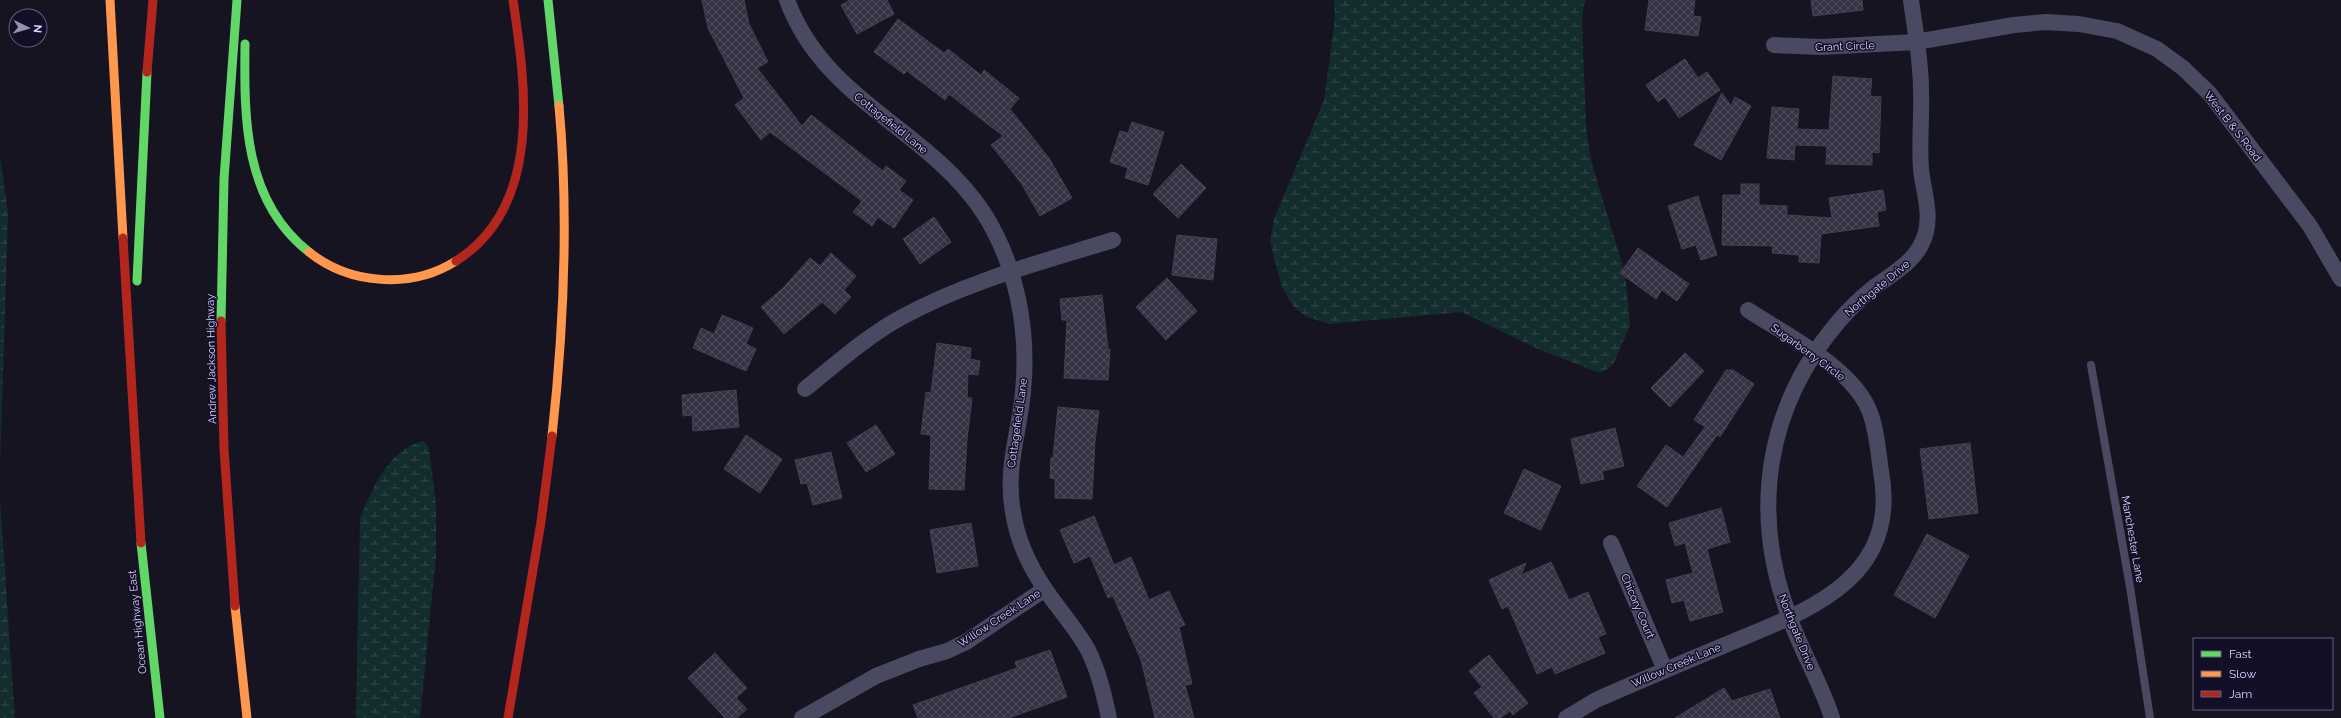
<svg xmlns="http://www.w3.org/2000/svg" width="2341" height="718" font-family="Raleway,sans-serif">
<defs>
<pattern id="wetland-marsh" width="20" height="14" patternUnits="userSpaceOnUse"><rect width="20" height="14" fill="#132c2d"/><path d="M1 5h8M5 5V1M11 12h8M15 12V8" fill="none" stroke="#354a4c"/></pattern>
<pattern id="building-cross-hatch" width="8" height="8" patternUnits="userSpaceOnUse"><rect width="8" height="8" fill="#343243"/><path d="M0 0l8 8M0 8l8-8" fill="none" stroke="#514f5f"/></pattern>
</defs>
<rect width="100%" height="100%" fill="#161421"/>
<!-- wetland -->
<path fill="url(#wetland-marsh)" d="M1334,0H1585L1582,19L1586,128L1592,164L1625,273L1630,325L1613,365L1600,373L1538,349L1462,312L1329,324L1305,316L1293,306L1282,287L1270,242L1274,219L1324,100L1335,18Z
M0,157L8,213L0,468Z
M424,441L429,448L436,505V555L420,718H356L360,519C372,489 389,448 424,441Z
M0,499L14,705L15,718H0Z"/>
<!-- building -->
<path fill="url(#building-cross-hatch)" stroke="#433f54" d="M702,0H744L749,24L768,62L757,68L802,126L811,115L883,171L886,166L906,181L899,190L913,200L894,228L878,217L872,226L853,212L862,201L770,132L761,140L735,105L744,98L708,28Z
M850,0H887L894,14L857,34L841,5Z
M1649,0H1695L1693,16L1701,17L1698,36L1645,30Z
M1811,0H1862L1863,10L1813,16Z
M898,19L944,53L948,49L981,75L984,70L1019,98L1010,109L1049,158L1072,198L1040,216L1021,183L991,145L1003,136L949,94L945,100L907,71L904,74L874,52Z
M1685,59L1698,78L1707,72L1720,90L1679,118L1665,97L1658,102L1646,85Z
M1833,76L1872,79L1870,96L1881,97L1879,153L1872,152V165L1826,164L1827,146L1795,145L1794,160L1767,158L1772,107L1799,109L1797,129L1829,130Z
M1722,93L1731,106L1735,97L1751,106L1721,160L1694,145Z
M1132,122L1164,132L1148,185L1125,178L1128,168L1110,162L1120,131L1128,133Z
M1181,164L1206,188L1178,218L1153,194Z
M1741,184H1759V205L1787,206V215L1832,218L1829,198L1883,190L1886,210L1877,212L1879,226L1821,234L1819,263L1799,262V255L1772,253L1773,246L1722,245L1723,195H1741Z
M1698,196L1717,255L1701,260L1696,245L1682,249L1668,206Z
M934,217L951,242L920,264L903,239Z
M1177,235L1217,239L1213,280L1172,275Z
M1638,248L1689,284L1677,301L1662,290L1656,299L1620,273Z
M831,253L856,276L844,290L851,297L835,314L822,302L784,334L761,307L783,288L810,258L820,266Z
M1167,278L1197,311L1166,340L1136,307Z
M1102,295L1108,349H1110L1108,380L1064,378L1067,320H1062L1060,299Z
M722,315L753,328L746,344L756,349L746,371L693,348L701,328L714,334Z
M937,343L971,348L970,359L980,361L978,375L968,374L967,398H972L967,439L964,490L929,489L931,435L921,434L926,392L931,393Z
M1685,353L1704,371L1670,407L1651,388Z
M1726,370H1733L1754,384L1720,437L1717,435L1667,507L1637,486L1666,445L1683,457L1705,427L1694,420Z
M736,390L739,427L693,431L692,415L683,416L682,395Z
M1058,407L1099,411L1095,441L1092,499L1055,498V479L1050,478L1051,458H1053Z
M876,425L895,454L866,472L847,443Z
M1615,428L1624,466L1602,471L1604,479L1581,484L1571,439Z
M746,435L782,459L760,493L724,469Z
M1970,443L1978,513L1929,519L1920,449Z
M831,452L842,498L813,505L807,483L801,484L795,460Z
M1524,469L1561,486L1541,530L1504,513Z
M1721,508L1730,542L1707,549L1723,612L1690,621L1684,600L1672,603L1666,580L1693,573L1685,543L1675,546L1669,523Z
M1094,516L1114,565L1131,557L1149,600L1169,591L1185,625L1179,627L1192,684L1185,685L1194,718H1155L1141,660L1113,596L1108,598L1090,556L1074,563L1060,530Z
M971,523L978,566L937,573L930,530Z
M1927,534L1969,556L1935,618L1894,595Z
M1551,562L1569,600L1588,592L1606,634L1598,637L1605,653L1555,674L1552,667L1537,674L1508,606L1502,609L1489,580L1526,563L1521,575Z
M1050,650L1067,697L1009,718H918L913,705L1017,668L1015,662Z
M715,653L747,688L736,698L747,709L737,718H725L688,678Z
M1489,655L1528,703L1513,715L1510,711L1500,718H1494L1474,693L1482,687L1469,671Z
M1724,688L1732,701L1770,689L1780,718H1675Z"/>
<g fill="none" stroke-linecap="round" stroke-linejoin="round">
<!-- lane -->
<path stroke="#4a4962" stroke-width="8" d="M2091,365L2130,587L2150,718"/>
<!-- street -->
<path stroke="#4a4962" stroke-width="16" d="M787,0C824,101 926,127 983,212C1017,265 1029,330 1023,392C1019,434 1005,469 1013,512C1017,539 1030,567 1045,589C1059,610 1076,628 1088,650C1099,672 1104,695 1109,718
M1774,45L1821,47L1916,42L2014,25L2046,22L2079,24L2117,31L2157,49L2183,68L2210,94L2310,226L2341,279
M805,389C836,364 867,336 902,317C968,281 1042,262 1113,240
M1611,543L1665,670
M802,718L876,676L919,659L947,651L966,642L1045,589
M1566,718L1596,700C1639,681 1682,663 1725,645C1806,611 1901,581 1881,471C1878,452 1877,429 1869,410C1851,367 1786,335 1748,310
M1832,718C1821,683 1801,651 1789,616C1750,511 1766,406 1839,321C1849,309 1861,298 1873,288C1895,272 1919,260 1926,232C1931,210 1923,190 1921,169C1919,143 1922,117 1921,90C1921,60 1915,30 1911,0"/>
<!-- fast -->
<path stroke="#63d668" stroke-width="9" d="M548,0L559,106
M245,44C244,120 244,201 309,252
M137,281L147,72
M221,321L224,179L237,0
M141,543L160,718"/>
<!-- slow -->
<path stroke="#ff974d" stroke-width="9" d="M110,0L123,238
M309,252C350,285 412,289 456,261
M552,436C564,327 569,216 559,106
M235,606L247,718"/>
<!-- jam -->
<path stroke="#b3261e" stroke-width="9" d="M147,72L153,0
M123,238L141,543
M456,261C543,206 526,87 513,0
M221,321L224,449L235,606
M508,718L541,522L552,436"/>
</g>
<g text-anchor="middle" stroke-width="3" stroke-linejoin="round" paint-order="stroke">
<!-- street labels -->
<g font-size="11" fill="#d9d4ff" stroke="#130f26">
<text transform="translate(1845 46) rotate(-2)" y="4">Grant Circle</text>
<text transform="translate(891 123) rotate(39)" y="4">Cottagefield Lane</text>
<text transform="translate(2233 126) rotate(52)" y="4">West B &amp; S Road</text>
<text transform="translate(1877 288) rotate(-40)" y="4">Northgate Drive</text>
<text transform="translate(1808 352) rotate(36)" y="4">Sugarberry Circle</text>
<text transform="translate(211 359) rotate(-91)" y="4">Andrew Jackson Highway</text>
<text transform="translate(1017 423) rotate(-82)" y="4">Cottagefield Lane</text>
<text transform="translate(2133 539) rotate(80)" y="4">Manchester Lane</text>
<text transform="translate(1638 606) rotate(67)" y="4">Chicory Court</text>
<text transform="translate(999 618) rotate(-33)" y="4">Willow Creek Lane</text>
<text transform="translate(137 622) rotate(-96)" y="4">Ocean Highway East</text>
<text transform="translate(1797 632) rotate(68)" y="4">Northgate Drive</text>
<text transform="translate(1676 665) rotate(-23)" y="4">Willow Creek Lane</text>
</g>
</g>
<!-- legend -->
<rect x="2193" y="638" width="140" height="72" fill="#130f26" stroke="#625e7d"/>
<rect x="2201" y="651" width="20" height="6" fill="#63d668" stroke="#625e7d"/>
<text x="2229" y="658" font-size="12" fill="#d9d4ff">Fast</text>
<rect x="2201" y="671" width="20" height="6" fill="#ff974d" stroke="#625e7d"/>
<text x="2229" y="678" font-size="12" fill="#d9d4ff">Slow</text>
<rect x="2201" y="691" width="20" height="6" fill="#b3261e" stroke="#625e7d"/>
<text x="2229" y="698" font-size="12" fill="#d9d4ff">Jam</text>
<!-- north arrow -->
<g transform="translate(28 28) rotate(95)"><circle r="19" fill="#130f26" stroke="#625e7d"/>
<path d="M0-3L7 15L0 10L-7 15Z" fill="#9591b1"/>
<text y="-6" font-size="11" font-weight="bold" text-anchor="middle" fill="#d9d4ff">N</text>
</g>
</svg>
